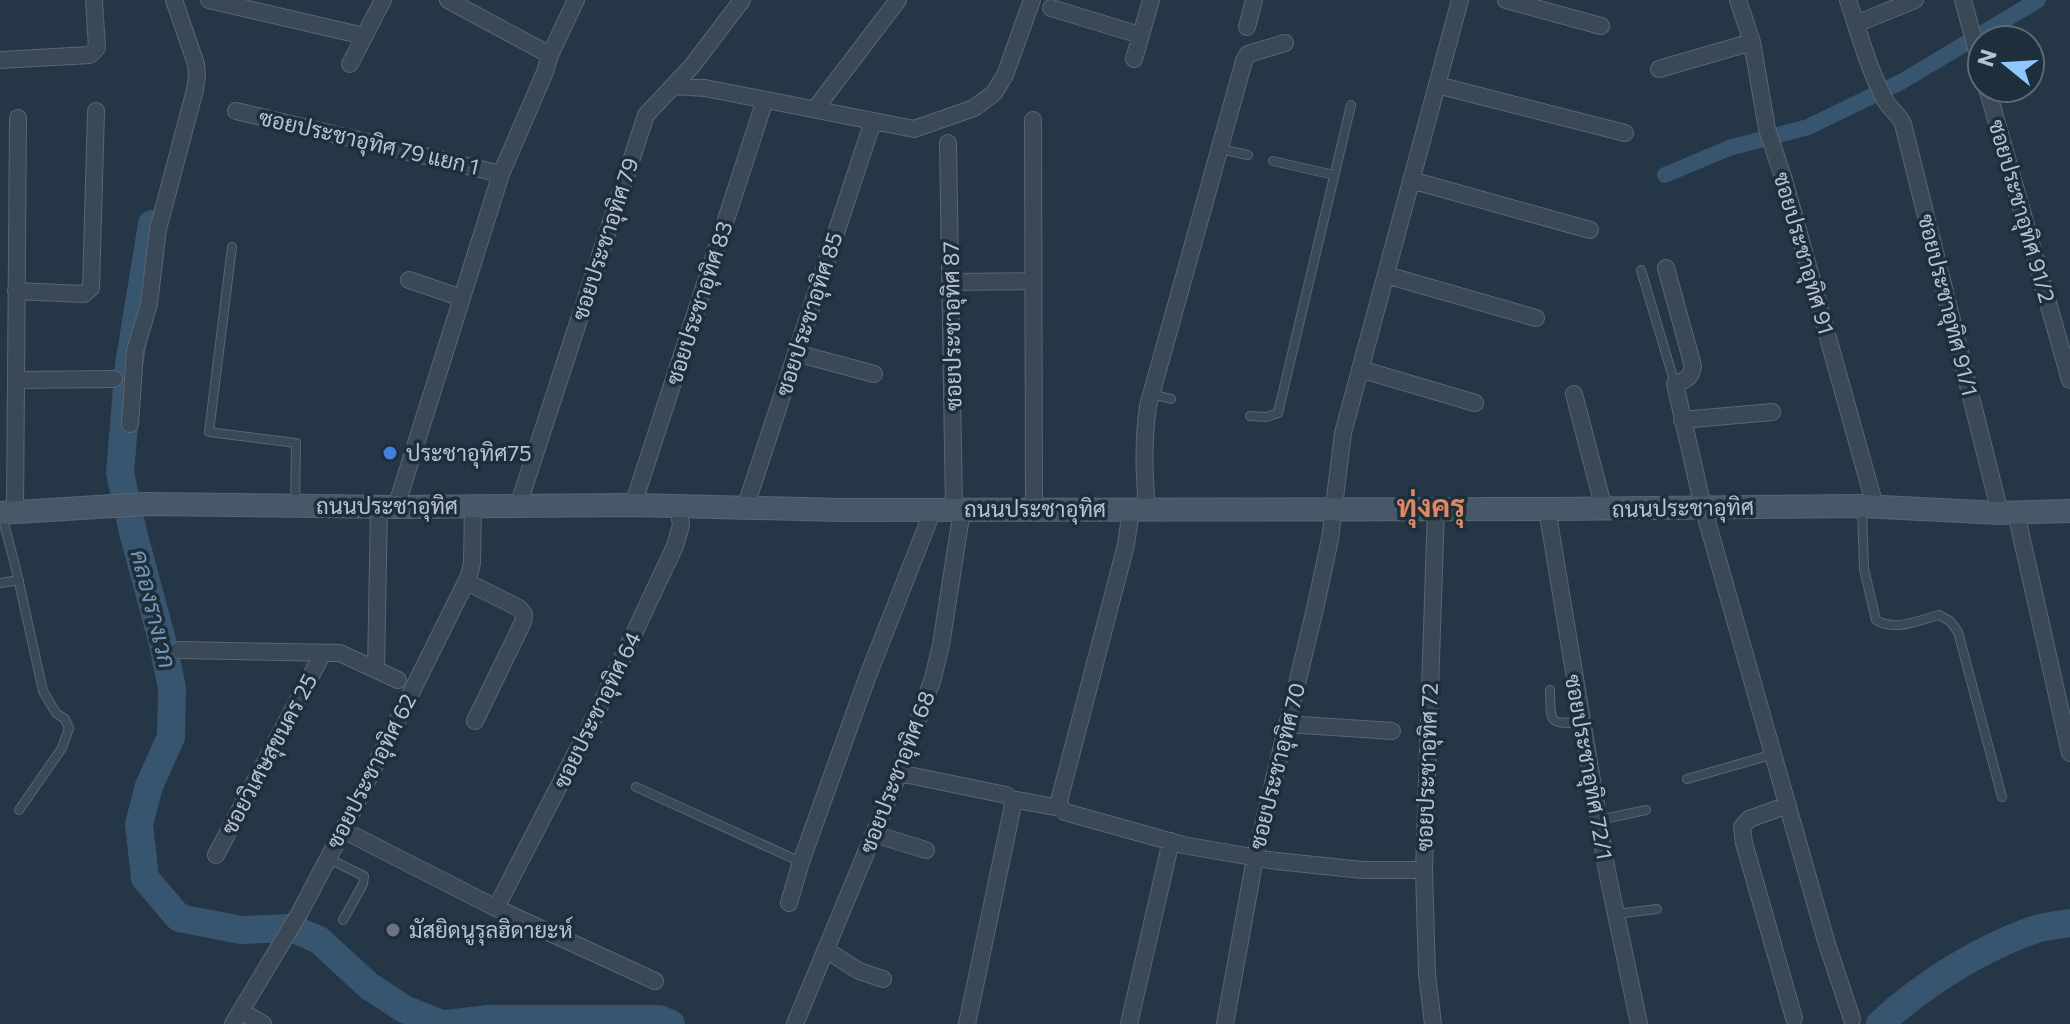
<svg xmlns="http://www.w3.org/2000/svg" width="2070" height="1024" font-family="Commissioner,Sarabun,sans-serif">
<rect width="100%" height="100%" fill="#253746"/>
<g fill="none" stroke-linecap="round" stroke-linejoin="round">
<!-- canal -->
<path stroke="#37556f" stroke-width="16" d="M1665,175L1729,148L1808,127L1901,82L2038,0"/>
<!-- river -->
<path stroke="#37556f" stroke-width="28" d="M152,224L129,365L120,473L133,532L163,644L172,688L171,737L149,786L139,824L145,878L179,918L241,930L291,928L319,940L369,986L404,1009L442,1024
M447,1024L488,1019H659L671,1024
M1880,1024C1923,984 1978,950 2033,930C2045,926 2058,925 2070,923"/>
<!-- service casing -->
<g stroke="#586673" stroke-width="10">
<path id="service" d="M1220,149L1248,155
M1273,161L1334,175
M232,247L209,432L296,443L295,505
M1641,270L1675,384
M1152,394L1171,399
M1250,416L1266,417L1278,413L1351,105
M1862,509L1864,569L1876,620C1895,632 1919,620 1939,615L1950,621L1958,632L2002,797
M2,516L16,569L43,691L56,713L65,719L69,728L62,748L19,810
M0,583L19,580
M1550,690C1551,722 1547,725 1582,722
M1687,779L1774,754
M636,787L801,862
M1599,820L1646,810
M327,858L364,876L363,884L343,920
M1616,914L1657,909"/>
</g>
<!-- minor casing -->
<g stroke="#586673" stroke-width="18">
<path id="minor" d="M209,0L364,36
M448,0L550,55
M1506,0L1601,26
M1738,0L1752,42L1767,129L1784,180L1875,506
M1848,0C1859,33 1868,67 1884,98C1888,108 1898,113 1903,124L2000,513
M1963,0L1982,70
M1051,8L1140,35
M1856,24L1915,0
M1247,27L1254,0
M1134,59L1151,0
M0,60L90,55L97,48L94,0
M350,64L383,0
M1659,69L1752,42
M1437,85L1625,133
M673,86L705,88L914,129L974,108L994,93L1005,75L1032,0
M1987,88L2070,380
M815,109L898,0
M236,111L501,174
M1033,120L1034,509
M948,143L954,510
M1411,180L1590,230
M1666,268L1693,366C1691,378 1686,380 1675,384L1703,507L1826,941L1852,1019
M1386,275L1536,318
M409,280L462,298
M951,282L1033,281
M16,291L84,294L91,288L96,111
M796,353L874,374
M1360,369L1475,403
M16,380L114,379
M1574,394L1604,509
M1682,420L1772,412
M130,424L135,351L149,304L158,229L195,90L197,75L196,64L174,0
M633,505L765,100
M518,506L646,115L692,66L742,0
M396,507L501,174L545,72L550,55L576,0
M745,508L873,121
M1131,509L1126,545L1059,801L1061,808L1065,812L1183,845L1276,861L1363,870H1424
M1147,509C1144,473 1143,442 1148,406L1244,61L1248,54L1285,43
M1547,509L1607,871L1639,1024
M15,511L18,118
M2016,513L2070,753
M467,582L519,608L524,614L523,622L475,721
M179,650L340,653L398,680
M376,670L379,507
M1287,724L1392,731
M899,773L1006,795L1011,799L1013,805L967,1024
M1011,799L1061,808
M1788,805L1749,819L1742,827L1744,843L1794,1018
M343,830L496,908L655,981
M874,834L926,850
M216,855L323,653
M789,903L801,862L867,678L933,510
M496,908L598,710L675,546L681,525L678,506
M826,950L859,971L883,979
M241,1011L263,1024
M233,1024L299,914L343,830L469,576L472,563L473,507
M795,1024L899,773L933,678L941,645L962,510
M1129,1024L1171,841
M1225,1024L1255,858L1315,609L1330,539L1343,433L1460,0
M1433,1024L1427,974L1424,870L1436,509"/>
</g>
<!-- secondary casing -->
<g stroke="#586673" stroke-width="24">
<path id="secondary" d="M0,513L146,504L396,507L633,505L841,510L1552,509L1862,506L2000,513L2070,511"/>
</g>
<!-- service -->
<use href="#service" stroke="#3a4955" stroke-width="8"/>
<!-- minor -->
<use href="#minor" stroke="#3a4955" stroke-width="16"/>
<!-- secondary -->
<use href="#secondary" stroke="#475869" stroke-width="22"/>
</g>
<!-- markers -->
<circle fill="#3f7fe0" stroke="#1e2e3b" stroke-width="3" cx="390" cy="453" r="8"/>
<circle fill="#6b7280" stroke="#1e2e3b" stroke-width="3" cx="393" cy="930" r="8"/>
<g text-anchor="middle" stroke-width="7" stroke-linejoin="round" paint-order="stroke">
<!-- street labels -->
<g font-size="22" fill="#b7c3cf" stroke="#1e2e3b">
<text transform="translate(369 142) rotate(13)" y="8">ซอยประชาอุทิศ 79 แยก 1</text>
<text transform="translate(2022 211) rotate(74)" y="8">ซอยประชาอุทิศ 91/2</text>
<text transform="translate(605 239) rotate(-72)" y="8">ซอยประชาอุทิศ 79</text>
<text transform="translate(1804 253) rotate(74)" y="8">ซอยประชาอุทิศ 91</text>
<text transform="translate(699 303) rotate(-72)" y="8">ซอยประชาอุทิศ 83</text>
<text transform="translate(1948 305) rotate(76)" y="8">ซอยประชาอุทิศ 91/1</text>
<text transform="translate(809 314) rotate(-72)" y="8">ซอยประชาอุทิศ 85</text>
<text transform="translate(952 326) rotate(-91)" y="8">ซอยประชาอุทิศ 87</text>
<text x="387" y="514">ถนนประชาอุทิศ</text>
<text transform="translate(1683 508) rotate(-1)" y="8">ถนนประชาอุทิศ</text>
<text x="1035" y="517">ถนนประชาอุทิศ</text>
<text transform="translate(597 710) rotate(-64)" y="8">ซอยประชาอุทิศ 64</text>
<text transform="translate(269 754) rotate(-62)" y="8">ซอยวิเศษสุขนคร 25</text>
<text transform="translate(1277 766) rotate(-76)" y="8">ซอยประชาอุทิศ 70</text>
<text transform="translate(1427 767) rotate(-88)" y="8">ซอยประชาอุทิศ 72</text>
<text transform="translate(1589 767) rotate(80)" y="8">ซอยประชาอุทิศ 72/1</text>
<text transform="translate(371 771) rotate(-63)" y="8">ซอยประชาอุทิศ 62</text>
<text transform="translate(897 772) rotate(-69)" y="8">ซอยประชาอุทิศ 68</text>
</g>
<!-- poi labels -->
<g font-size="22" fill="#b7c3cf" stroke="#1e2e3b" text-anchor="start">
<text x="406" y="461">ประชาอุทิศ75</text>
<text x="409" y="938">มัสยิดนูรุลฮิดายะห์</text>
</g>
<!-- water labels -->
<g font-size="24" font-style="italic" fill="#7597b5" stroke="#1e2e3b">
<text transform="translate(153 609) rotate(76)" y="8">คลองรางเวก</text>
</g>
<!-- district labels -->
<g font-size="30" font-weight="bold" fill="#e18860" stroke="#1e2e3b">
<text x="1431" y="517">ทุ่งครุ</text>
</g>
</g>
<!-- north arrow -->
<g transform="translate(2006 64) rotate(288)"><circle r="38" fill="#1e2e3b" stroke="#5b6a76" stroke-width="2"/>
<path d="M0-6L14 30L0 20L-14 30Z" fill="#8cc7ff"/>
<text y="-12" font-size="22" font-weight="bold" text-anchor="middle" fill="#b7c3cf">N</text>
</g>
</svg>
